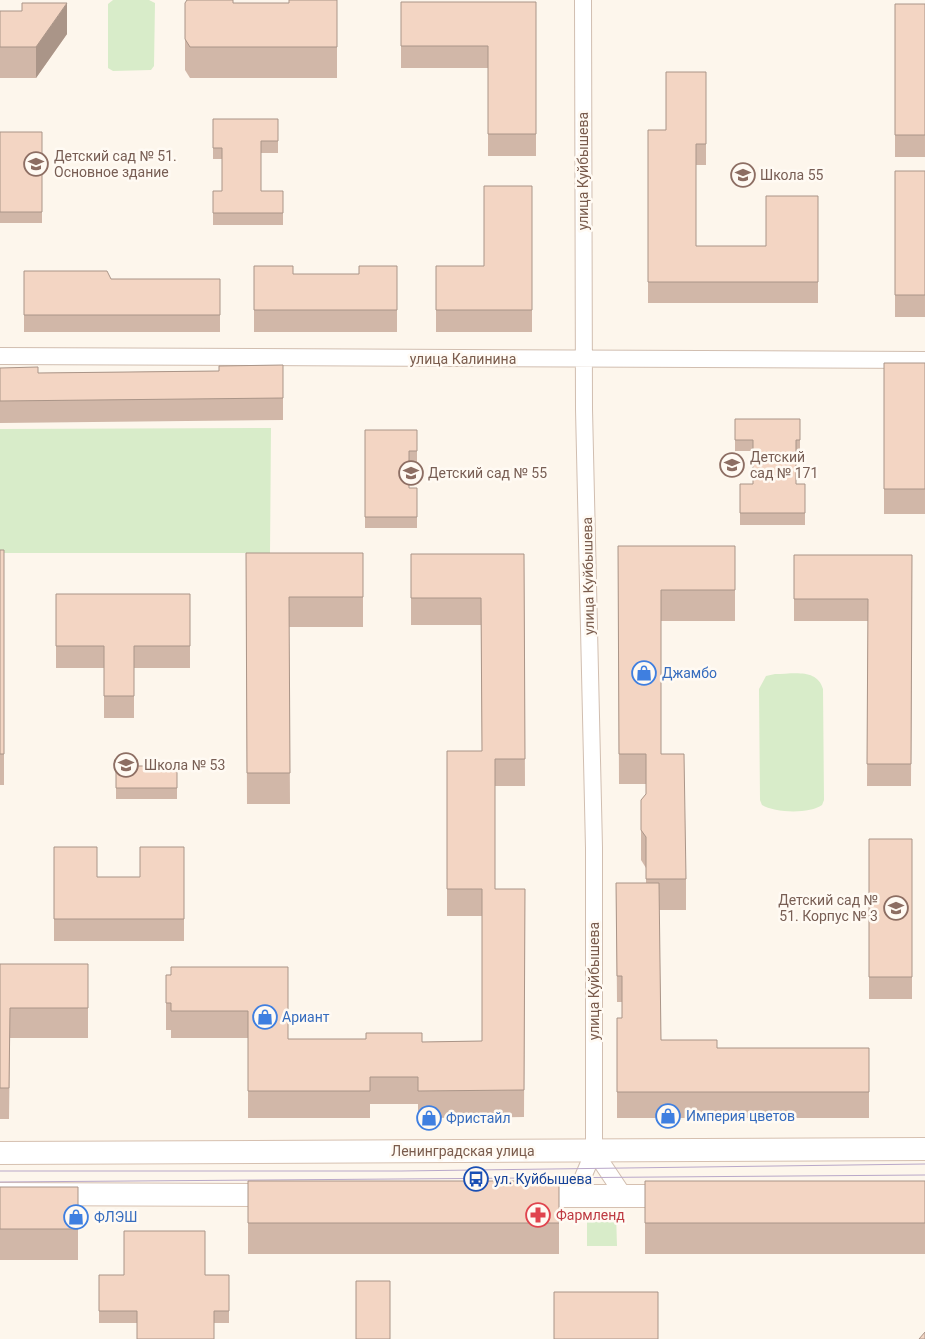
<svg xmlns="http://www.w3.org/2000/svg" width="925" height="1339" font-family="Roboto,sans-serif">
<rect width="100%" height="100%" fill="#fdf6ec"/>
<!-- green -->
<path fill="#d8ecc9" d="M113,0H149L155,3L154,66L151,70L113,71L108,68V4Z
M271,428L270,553H0V429Z
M775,674C793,674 817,668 823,689L824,800L822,805C810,814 775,813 762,805L760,800L759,689L766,676Z
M587,1213H616L617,1246H587Z"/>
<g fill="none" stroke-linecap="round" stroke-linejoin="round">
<!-- minor casing -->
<g stroke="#d1beb0" stroke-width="18">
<path id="minor" d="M0,356L925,360
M594,1151L624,1196
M575,1196L594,1151V848L584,409L583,0"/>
</g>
<!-- secondary casing -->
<g stroke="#d6c0b0" stroke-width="24">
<path id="secondary" d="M0,1153L925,1149
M0,1194L279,1195
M528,1196H676"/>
</g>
<!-- minor -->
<use href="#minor" stroke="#fff" stroke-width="16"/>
<!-- secondary -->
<use href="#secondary" stroke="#fff" stroke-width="22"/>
<!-- tram -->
<path stroke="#b9a8c9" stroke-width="1" d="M0,1171H401L925,1164
M0,1182L925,1175"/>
</g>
<!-- wall -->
<path fill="#d1b7a8" d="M337,0V78H190L185,70V3H289Z
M401,2H536V156H488V68H401Z
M895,4H925V157H895Z
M0,11L67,34L36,78H0Z
M706,72V165H696V246H766L818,196V303H648V130H666Z
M213,119H278V153H261V191H283V225H213V191H222V159H213Z
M0,132H42V223H0Z
M895,171H925V317H895Z
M532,186V332H436V266H484Z
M254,266L293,274H359L397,266V332H254Z
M24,271L111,279H220V332H24Z
M884,363H925V514H884Z
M283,365V420L0,423V368L38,373L219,371Z
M735,419H800V451H796V484H805V525H740V484H753V451H735Z
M365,430H417V462H409V488H417V528H365Z
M618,546H735V621H661V754L686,879V910H659L661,1040L717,1048H869V1118H617V1018H622V1002H617L616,883H646V868L641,860V800L646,794V784H619Z
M0,550H4V785H0Z
M246,553H363V627H289L290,804H247Z
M411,554H524L525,786H495V889H525L524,1117L418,1118V1104H370V1118H248V1038H171V1030H166V975L288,967V1039L422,1042L482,1041V916H447V751H482L481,625H411Z
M794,555H912L911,786H867L868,621H794Z
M56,594H190V668H134V718H104V668H56Z
M116,766H177V799H116Z
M869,839H912V999H869Z
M54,847L97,877H140L184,847V941H54Z
M0,964H88V1038H10L9,1119H0Z
M248,1181H559V1254H248Z
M645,1181H925V1254H645Z
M0,1187H78V1260H0Z
M99,1275H229V1323H99Z"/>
<!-- shaded-wall -->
<path fill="#aa9588" d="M67,3V34L36,78V47Z"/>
<!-- building -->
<path fill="#f3d5c3" stroke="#aa9588" d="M187,0H233V3H289V0H337V47H190L185,39V3Z
M401,2H536V134H488V46H401Z
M22,3H67L36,47H0V11H22Z
M895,4H925V135H895Z
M666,72H706V144H696V246H766V196H818V282H648V130H666Z
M213,119H278V141H261V191H283V213H213V191H222V148H213Z
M0,132H42V212H0Z
M895,171H925V295H895Z
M484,186H532V310H436V266H484Z
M254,266H293V274H359V266H397V310H254Z
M24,271H107L111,279H220V315H24Z
M884,363H925V489H884Z
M283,365V398L0,401V368L38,367V373L219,371V366Z
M735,419H800V440H796V484H805V513H740V484H753V440H735Z
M365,430H417V451H409V488H417V517H365Z
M618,546H735V590H661V754H684L686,879H646V837L641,830V800L646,794V754H619Z
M0,550H4V754H0Z
M246,553H363V597H289L290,773H247Z
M411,554H524L525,759H495V889H525L524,1090L418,1091V1077H370V1091H248V1011H171V1003H166V975H171V967H288V1039H366V1033H422V1042L482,1041V889H447V751H482L481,598H411Z
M794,555H912L911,764H867L868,599H794Z
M56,594H190V646H134V696H104V646H56Z
M116,766H177V788H116Z
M869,839H912V977H869Z
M54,847H97V877H140V847H184V919H54Z
M616,883H659L661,1040H717V1048H869V1092H617V1018H622V976H617Z
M0,964H88V1008H10L9,1088H0Z
M248,1181H559V1223H248Z
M645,1181H925V1223H645Z
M0,1187H78V1229H0Z
M124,1231H205V1275H229V1311H214V1339H137V1311H99V1275H124Z
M356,1281H390V1339H356Z
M554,1292H658V1339H554Z
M925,1332V1339H919Z"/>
<!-- icons -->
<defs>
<g id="school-ring" transform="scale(1.25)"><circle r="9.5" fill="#fffaf3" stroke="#8d6e63" stroke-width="1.5"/><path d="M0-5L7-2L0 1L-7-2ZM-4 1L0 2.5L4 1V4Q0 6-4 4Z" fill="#8d6e63"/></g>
<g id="shop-ring" transform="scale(1.25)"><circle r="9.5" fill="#fffaf3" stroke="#3f7fe0" stroke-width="1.5"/><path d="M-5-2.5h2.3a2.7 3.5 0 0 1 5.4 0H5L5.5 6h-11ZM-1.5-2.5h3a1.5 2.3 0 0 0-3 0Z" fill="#3f7fe0"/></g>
<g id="bus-ring" transform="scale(1.25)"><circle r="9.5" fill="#fffaf3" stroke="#1a4fb4" stroke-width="1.5"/><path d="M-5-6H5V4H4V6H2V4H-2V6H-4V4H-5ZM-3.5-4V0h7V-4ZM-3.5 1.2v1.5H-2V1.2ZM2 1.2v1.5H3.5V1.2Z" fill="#1a4fb4"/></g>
<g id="pharmacy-ring" transform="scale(1.25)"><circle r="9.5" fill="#fffaf3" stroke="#e0444e" stroke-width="1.5"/><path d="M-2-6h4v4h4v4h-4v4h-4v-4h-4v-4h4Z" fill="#e0444e"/></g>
</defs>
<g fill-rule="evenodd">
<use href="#school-ring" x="36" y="164"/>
<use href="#school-ring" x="743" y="175"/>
<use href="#school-ring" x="732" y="465"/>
<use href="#school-ring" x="411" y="473"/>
<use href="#shop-ring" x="644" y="673"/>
<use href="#school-ring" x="126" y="765"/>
<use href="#school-ring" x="896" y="908"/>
<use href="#shop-ring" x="265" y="1017"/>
<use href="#shop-ring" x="668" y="1116"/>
<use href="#shop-ring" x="429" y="1118"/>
<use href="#bus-ring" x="476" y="1179"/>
<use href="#pharmacy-ring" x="538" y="1215"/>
<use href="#shop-ring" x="76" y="1217"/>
</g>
<g text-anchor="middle" stroke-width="5" stroke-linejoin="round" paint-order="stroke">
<!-- education labels -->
<g font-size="14" fill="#785e54" stroke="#fffaf3" text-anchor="start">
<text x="54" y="161">Детский сад № 51.<tspan x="54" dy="16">Основное здание</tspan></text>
<text x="760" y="180">Школа 55</text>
<text x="750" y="462">Детский<tspan x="750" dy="16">сад № 171</tspan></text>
<text x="428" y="478">Детский сад № 55</text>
<text x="144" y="770">Школа № 53</text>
<text x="878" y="905" text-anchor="end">Детский сад №<tspan x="878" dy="16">51. Корпус № 3</tspan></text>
</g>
<!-- street labels -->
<g font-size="14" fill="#7a5c4d" stroke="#fffaf3">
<text transform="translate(583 171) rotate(-90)" y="5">улица Куйбышева</text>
<text x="463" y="364">улица Калинина</text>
<text transform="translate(588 576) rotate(-91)" y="5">улица Куйбышева</text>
<text transform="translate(594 981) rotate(-90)" y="5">улица Куйбышева</text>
<text x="463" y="1156">Ленинградская улица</text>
</g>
<!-- shop labels -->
<g font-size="14" fill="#366cbe" stroke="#fffaf3" text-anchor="start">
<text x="662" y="678">Джамбо</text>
<text x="282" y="1022">Ариант</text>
<text x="686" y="1121">Империя цветов</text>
<text x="446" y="1123">Фристайл</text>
<text x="94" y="1222">ФЛЭШ</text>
</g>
<!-- transit labels -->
<g font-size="14" fill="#164399" stroke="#fffaf3" text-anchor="start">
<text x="494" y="1184">ул. Куйбышева</text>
</g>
<!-- health labels -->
<g font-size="14" fill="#be3a42" stroke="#fffaf3" text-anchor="start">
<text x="556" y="1220">Фармленд</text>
</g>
</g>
</svg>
